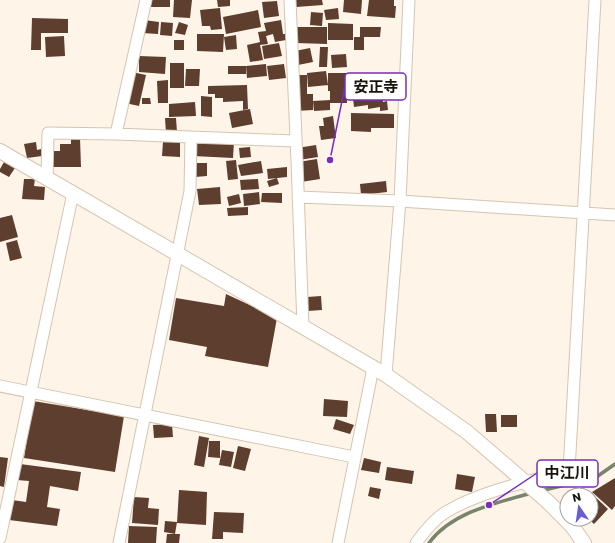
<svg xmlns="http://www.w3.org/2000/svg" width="615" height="543" font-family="Poppins,'Noto Sans JP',sans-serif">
<rect width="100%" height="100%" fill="#fef5e8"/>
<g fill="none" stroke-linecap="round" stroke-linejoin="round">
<!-- stream -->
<path stroke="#76856c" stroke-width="3.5" d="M540,491L595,478L615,464
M429,543C452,512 496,503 532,493"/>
</g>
<!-- building -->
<path fill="#5e3e2f" d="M150,0H170V7H150Z
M174,0H192L190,18L173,17Z
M217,0H230V6L218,7Z
M295,0H322L323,5L296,7Z
M344,0H362L361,14L343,12Z
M369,0H394V6H396L395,18L367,16Z
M277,1L279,16L264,18L262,2Z
M220,8L222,29L211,30L210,26H202L200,10Z
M338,8L339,19L326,20L324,10Z
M258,10L261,27L226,34L223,17Z
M311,12L323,13L322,26L310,25Z
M32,18L68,19V33H41V50H31Z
M144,20L159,22L158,34L142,33Z
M281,20L283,34H285L286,40L275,42L273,34L266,36L268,44L260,45L263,60L250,62L247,45L260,42L258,32L266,31L264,23Z
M161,22L173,23L172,36L160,35Z
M179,22L188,25L185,35L175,33Z
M328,23L353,24V40H328Z
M296,27H327V44L296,43Z
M360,27H381L380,37H360Z
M197,34H224L223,52L197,51Z
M236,35L237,49L226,50L224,37Z
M64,36L65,56L46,57L45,37Z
M354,37H364V50H354Z
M174,40H184V50H174Z
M279,43L282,56L264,59L262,46Z
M320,47H328L327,67H319Z
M310,48L313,62L298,65L295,51Z
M346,54L347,67L332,68L331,55Z
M139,56L166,57L165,74L139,72Z
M170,63H184V88H170Z
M266,64L267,76L247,78L246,66Z
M284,64L286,78L269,80L267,66Z
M228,66H246V74H228Z
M186,69H200L199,86H185Z
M326,71L328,85L308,87L307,73Z
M132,72L146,75L139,106L125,103Z
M328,73H347V103H330V110L314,111L313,101L330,100V91H328Z
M296,75H307V94H313V110L296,111Z
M168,80V103H158L157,81Z
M247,85L248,109L243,110V101L223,102V98H215V94H208V86Z
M365,88V91L382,89L383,102L387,101L388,110L380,111V107L368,109V105L354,107L352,90Z
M201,96L212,97V117L201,116Z
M142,98H150L151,104H142Z
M195,102L196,116L169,117V104Z
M250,109L253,124L232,128L229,113Z
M351,113L394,114V128H371V132L351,131Z
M333,116L336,138L321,140L319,126H324L323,118Z
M165,118H176L177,132L166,133Z
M71,138H80L81,167H53L52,151H60V144H71Z
M194,141L234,142L233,158L193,156Z
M36,142L37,150L41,149L42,156L27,158L24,144Z
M163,142H180V157L162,156Z
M316,145L318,157L299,160L297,148Z
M250,147L251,157L240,158L239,148Z
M317,159L320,179L301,182L298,162Z
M236,160L238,179L228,180L226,161Z
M261,161L263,173L241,176L238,165Z
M4,162L15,168L9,177L0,172V169Z
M194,163H207V176L195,177Z
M287,167V177L268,179L267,169Z
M277,178L279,184L269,187L267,181Z
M24,179H35L34,186L45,187L44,200L22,199Z
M258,179L259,189L241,190L240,180Z
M386,181L387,192L361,195L360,184Z
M220,187L221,204L199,205L197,189Z
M259,192L260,204L244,206L243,194Z
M262,193H282V203L261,202Z
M239,194L241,203L229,206L227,197Z
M248,207V215L228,216L227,208Z
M12,215L18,237L0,242V218Z
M17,240L22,258L10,261L6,243Z
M226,294L277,318L268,367L205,356L207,347L169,340L176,298L224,306Z
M321,296L322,310L308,311L307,297Z
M324,399L348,401L347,417L323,416Z
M33,401L124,416L115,472L24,458Z
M485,414H496L497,432H486Z
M501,415H517V427H501Z
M336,419L354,425L350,434L333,429Z
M172,424L173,437L154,438L153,425Z
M199,436L209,438L204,467L194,465Z
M209,441H220V458L208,457Z
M238,446L251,449L245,471L233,468Z
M222,450L234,452L231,467L219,465Z
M0,457L8,458L4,487L0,486Z
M364,458L381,462L379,473L361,470Z
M20,464L81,472L78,491L50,486L47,507L60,509L57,526L9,520L12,500L26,502L29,481L17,480Z
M387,467L414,471L412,484L385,480Z
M457,474L475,477L472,492L455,489Z
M615,478V506L612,510L592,492Z
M370,487L381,489L379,499L368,496Z
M179,490L207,492L206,525L177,523Z
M590,492L608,509L594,524L589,519H591V495H582Z
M134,497L149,498L148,508L159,509L158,525L132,523Z
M214,512L244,513L243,533L223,532V539H212Z
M165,521L177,522L175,534L164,532Z
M129,526L157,527L156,543H128Z
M167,534H180L179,543H166Z"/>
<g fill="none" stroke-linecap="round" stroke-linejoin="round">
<!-- minor casing -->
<g stroke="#d3c5b0" stroke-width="13">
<path id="minor" d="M290,0L297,161L303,327
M191,137L296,141
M47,179L48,133L116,134
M298,197L400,201L615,215
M386,375L400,201L409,0
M0,386L354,457
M0,538L73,193
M119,543L190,191L191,137L116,134L146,0
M338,543L373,368
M416,543C424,532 434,519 446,512C481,491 530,481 569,471L595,0"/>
</g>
<!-- tertiary casing -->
<g stroke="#d3c5b0" stroke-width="16">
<path id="tertiary" d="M0,151L386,375L467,432L547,501L572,526L584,543"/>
</g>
<!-- minor -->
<use href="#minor" stroke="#fff" stroke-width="11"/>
<!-- tertiary -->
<use href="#tertiary" stroke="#fff" stroke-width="14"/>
</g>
<!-- callouts -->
<path fill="none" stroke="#7b2cbf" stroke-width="1.5" d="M330 160L345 86M489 505L537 473"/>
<g fill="#7b2cbf" stroke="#fff" stroke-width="1.5">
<circle cx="330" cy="160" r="4"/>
<circle cx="489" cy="505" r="4"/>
</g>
<g fill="#fff" stroke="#7b2cbf" stroke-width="1.5">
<rect x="345" y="73" width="61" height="27" rx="4"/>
<rect x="537" y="460" width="61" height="27" rx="4"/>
</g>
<g font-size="15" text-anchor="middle" font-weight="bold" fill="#18130b">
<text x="376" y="92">安正寺</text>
<text x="567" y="478">中江川</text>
</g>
<!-- north arrow -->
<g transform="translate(579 507) rotate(347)"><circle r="19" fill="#ffffff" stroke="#a3a19d"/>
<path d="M0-3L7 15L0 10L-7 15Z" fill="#675dd6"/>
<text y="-6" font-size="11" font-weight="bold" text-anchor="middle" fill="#18130b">N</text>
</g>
</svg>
